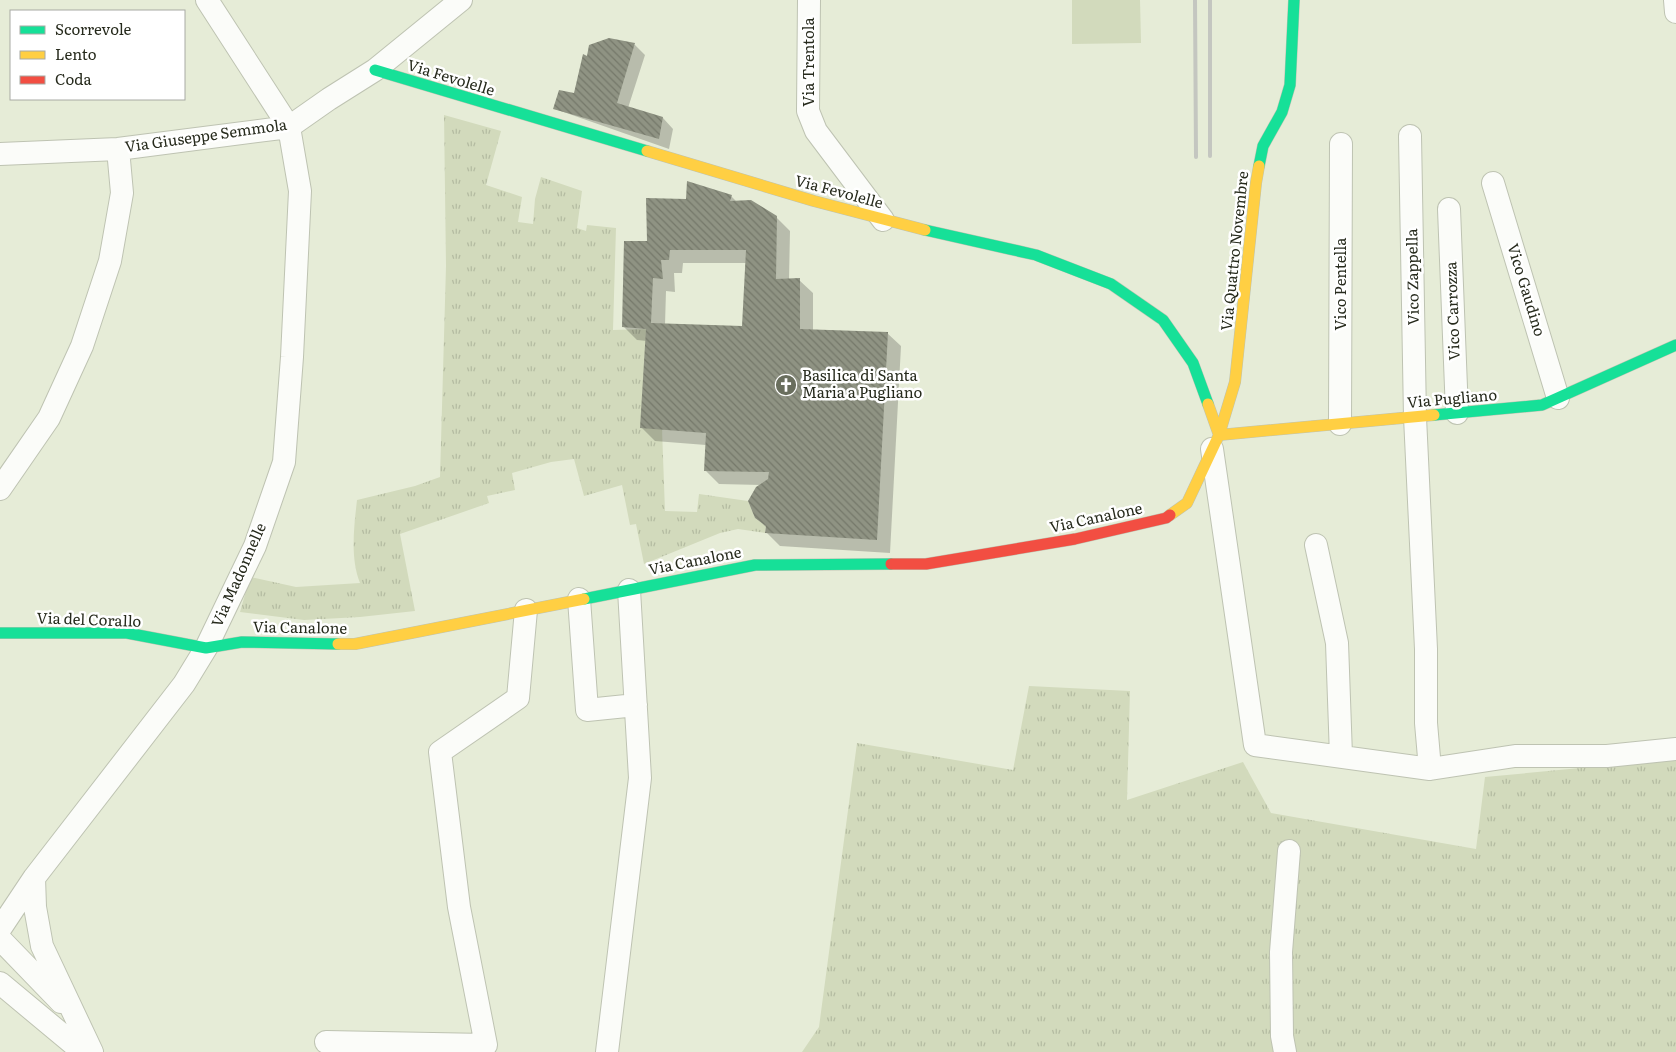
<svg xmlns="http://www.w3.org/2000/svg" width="1676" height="1052" font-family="Literata,serif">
<defs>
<pattern id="grass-tufts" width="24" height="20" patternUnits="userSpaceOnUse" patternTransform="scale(1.25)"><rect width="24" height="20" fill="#d2dabc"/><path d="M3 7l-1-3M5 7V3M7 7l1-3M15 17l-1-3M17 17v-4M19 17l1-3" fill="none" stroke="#b4bba1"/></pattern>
<pattern id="building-back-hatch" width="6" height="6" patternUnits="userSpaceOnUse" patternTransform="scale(1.25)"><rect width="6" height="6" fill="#8f9383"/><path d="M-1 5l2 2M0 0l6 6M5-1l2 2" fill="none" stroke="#75786a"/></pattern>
</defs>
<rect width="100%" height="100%" fill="#e6ecd7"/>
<!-- grass -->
<path fill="url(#grass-tufts)" d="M444,115L501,131L486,185L522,197L518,222L533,224L535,199L541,177L582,191L577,228L586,231L587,225L616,228L613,330L646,329L662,429L665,511L697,512L699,494L748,501L755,518L766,526L765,533L738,529L720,533L644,564L636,524L630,525L622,485L584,496L574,459L551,462L512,473L515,490L487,496L489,503L400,534L415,611L360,617L304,620L240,612L250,577L296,587L360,583C350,558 354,527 357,500L415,486L440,477L446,266Z
M1029,686L1130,691L1127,800L1243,762L1271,813L1476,849L1485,777L1676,759V1052H802L819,1027L857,743L1013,770Z"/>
<!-- pitch -->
<path fill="#d2dabc" d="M1072,0H1140L1141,43L1072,44Z"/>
<!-- shadow -->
<path fill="#0003" fill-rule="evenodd" d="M609,39L635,45L645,55L628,108L663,118L673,129L669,149L555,109L574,94L588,58Z
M731,196L737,202L776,217L790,231L789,280H799L813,293V330L887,333L901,346L890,553L780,546L767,533V528L756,518L761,485L719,484L706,471V445L655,441L641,427L647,341L637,340L624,327L648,242L687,200ZM683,263H746L743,327L665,325L666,291L675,292L674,273H682Z"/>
<!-- building -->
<path fill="url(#building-back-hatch)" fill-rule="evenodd" d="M609,38L635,43L617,103L663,117L659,139L553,109L559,90L574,93L583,54L587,56L589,45Z
M687,181L732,195L730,201L751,200L777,216L776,279L800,278V329L888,332L877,540L765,533L766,526L755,518L748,501L756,487L768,479L769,472L704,471L706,433L640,428L646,329L622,327L624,241H647L646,198L686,199ZM670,250H746L742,326L651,323L653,278L663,279L661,260H669Z"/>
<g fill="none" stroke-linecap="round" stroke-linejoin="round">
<!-- street casing -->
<g stroke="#bec3b2" stroke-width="24">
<path id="street" d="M809,0L808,111L816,131L883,220
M1675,0L1676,12
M1410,136L1415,417L1426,649V723L1430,769
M0,154L118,149L289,127L329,99L375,70L461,0
M1493,183L1558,398
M1449,209L1457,413
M1340,424L1341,144
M1212,449L1255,745L1430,769L1515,756H1607L1676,749
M0,489L49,418L82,346L110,261L122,193L118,149
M1316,545L1337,643L1341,756
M579,599L587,710L636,705
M34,878L35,907L42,946L92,1052
M0,929L34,878L184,684L206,648L255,546L284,462L292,357L300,191L289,127L207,0
M0,939L61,1002
M0,983L83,1052
M326,1042L486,1045L459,907L440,752L518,698L526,610
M607,1052L640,778L629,590
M1285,1052L1282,1036L1281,952L1289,851"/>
</g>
<!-- fast casing -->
<g stroke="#bec3b2" stroke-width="12">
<path id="fast" d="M375,70L647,151
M1259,166L1263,146L1282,112L1290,85L1294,0
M925,230L1036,255L1111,284L1163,320L1193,363L1208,404
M1434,415L1542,405L1676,345
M584,599L755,565L891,564
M0,633H127L206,648L242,642L338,644"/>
</g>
<!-- slow casing -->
<g stroke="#bec3b2" stroke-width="12">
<path id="slow" d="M647,151L814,201L925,230
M1208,404L1219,435L1434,415
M1170,515L1187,503L1219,435L1235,382L1256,183L1259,166
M338,644H355L584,599"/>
</g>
<!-- jam casing -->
<g stroke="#bec3b2" stroke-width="12">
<path id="jam" d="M891,564H926L1075,539L1166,518L1170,515"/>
</g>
<!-- street -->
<use href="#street" stroke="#fbfcf9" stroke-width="22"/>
<!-- fast -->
<use href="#fast" stroke="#16e098" stroke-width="11"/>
<!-- slow -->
<use href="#slow" stroke="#ffcf43" stroke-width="11"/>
<!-- jam -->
<use href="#jam" stroke="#f24e42" stroke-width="11"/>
<!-- rail -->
<path stroke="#c4c6c0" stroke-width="4" d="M1195,0L1196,157
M1210,156V0"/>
</g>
<!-- icons -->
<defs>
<g id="church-disc" transform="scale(1.125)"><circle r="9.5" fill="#696e5d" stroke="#fff"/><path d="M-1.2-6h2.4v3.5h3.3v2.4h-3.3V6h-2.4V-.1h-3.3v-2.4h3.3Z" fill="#fff"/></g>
</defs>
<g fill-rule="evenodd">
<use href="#church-disc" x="786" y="385"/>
</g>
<g text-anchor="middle" stroke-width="5" stroke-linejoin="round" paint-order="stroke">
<!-- street labels -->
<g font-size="15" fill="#262a1c" stroke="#fff">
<text transform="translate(809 62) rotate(-90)" y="5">Via Trentola</text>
<text transform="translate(451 78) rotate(17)" y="5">Via Fevolelle</text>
<text transform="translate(206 136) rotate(-8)" y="5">Via Giuseppe Semmola</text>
<text transform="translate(839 192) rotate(15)" y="5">Via Fevolelle</text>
<text transform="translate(1235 251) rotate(-84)" y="5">Via Quattro Novembre</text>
<text transform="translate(1413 277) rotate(-91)" y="5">Vico Zappella</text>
<text transform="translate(1341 284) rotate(-90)" y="5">Vico Pentella</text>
<text transform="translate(1526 290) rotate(73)" y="5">Vico Gaudino</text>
<text transform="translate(1453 311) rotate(-92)" y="5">Vico Carrozza</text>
<text transform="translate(1452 399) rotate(-5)" y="5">Via Pugliano</text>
<text transform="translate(1096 518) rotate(-12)" y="5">Via Canalone</text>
<text transform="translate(695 561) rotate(-11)" y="5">Via Canalone</text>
<text transform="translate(239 575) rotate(-66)" y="5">Via Madonnelle</text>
<text transform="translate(89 620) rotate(2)" y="5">Via del Corallo</text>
<text transform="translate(300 628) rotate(1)" y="5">Via Canalone</text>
</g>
<!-- poi labels -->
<g font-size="15" fill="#262a1c" stroke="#fff" text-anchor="start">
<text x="802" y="381">Basilica di Santa<tspan x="802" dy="17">Maria a Pugliano</tspan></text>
</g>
</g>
<!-- legend -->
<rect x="10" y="10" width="175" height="90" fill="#ffffff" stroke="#a8aaa4"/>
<rect x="20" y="26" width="25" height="8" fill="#16e098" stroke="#a8aaa4"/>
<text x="55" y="35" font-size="15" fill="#262a1c">Scorrevole</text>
<rect x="20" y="51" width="25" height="8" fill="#ffcf43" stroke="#a8aaa4"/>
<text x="55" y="60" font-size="15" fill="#262a1c">Lento</text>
<rect x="20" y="76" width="25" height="8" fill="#f24e42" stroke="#a8aaa4"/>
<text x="55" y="85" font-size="15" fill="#262a1c">Coda</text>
</svg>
